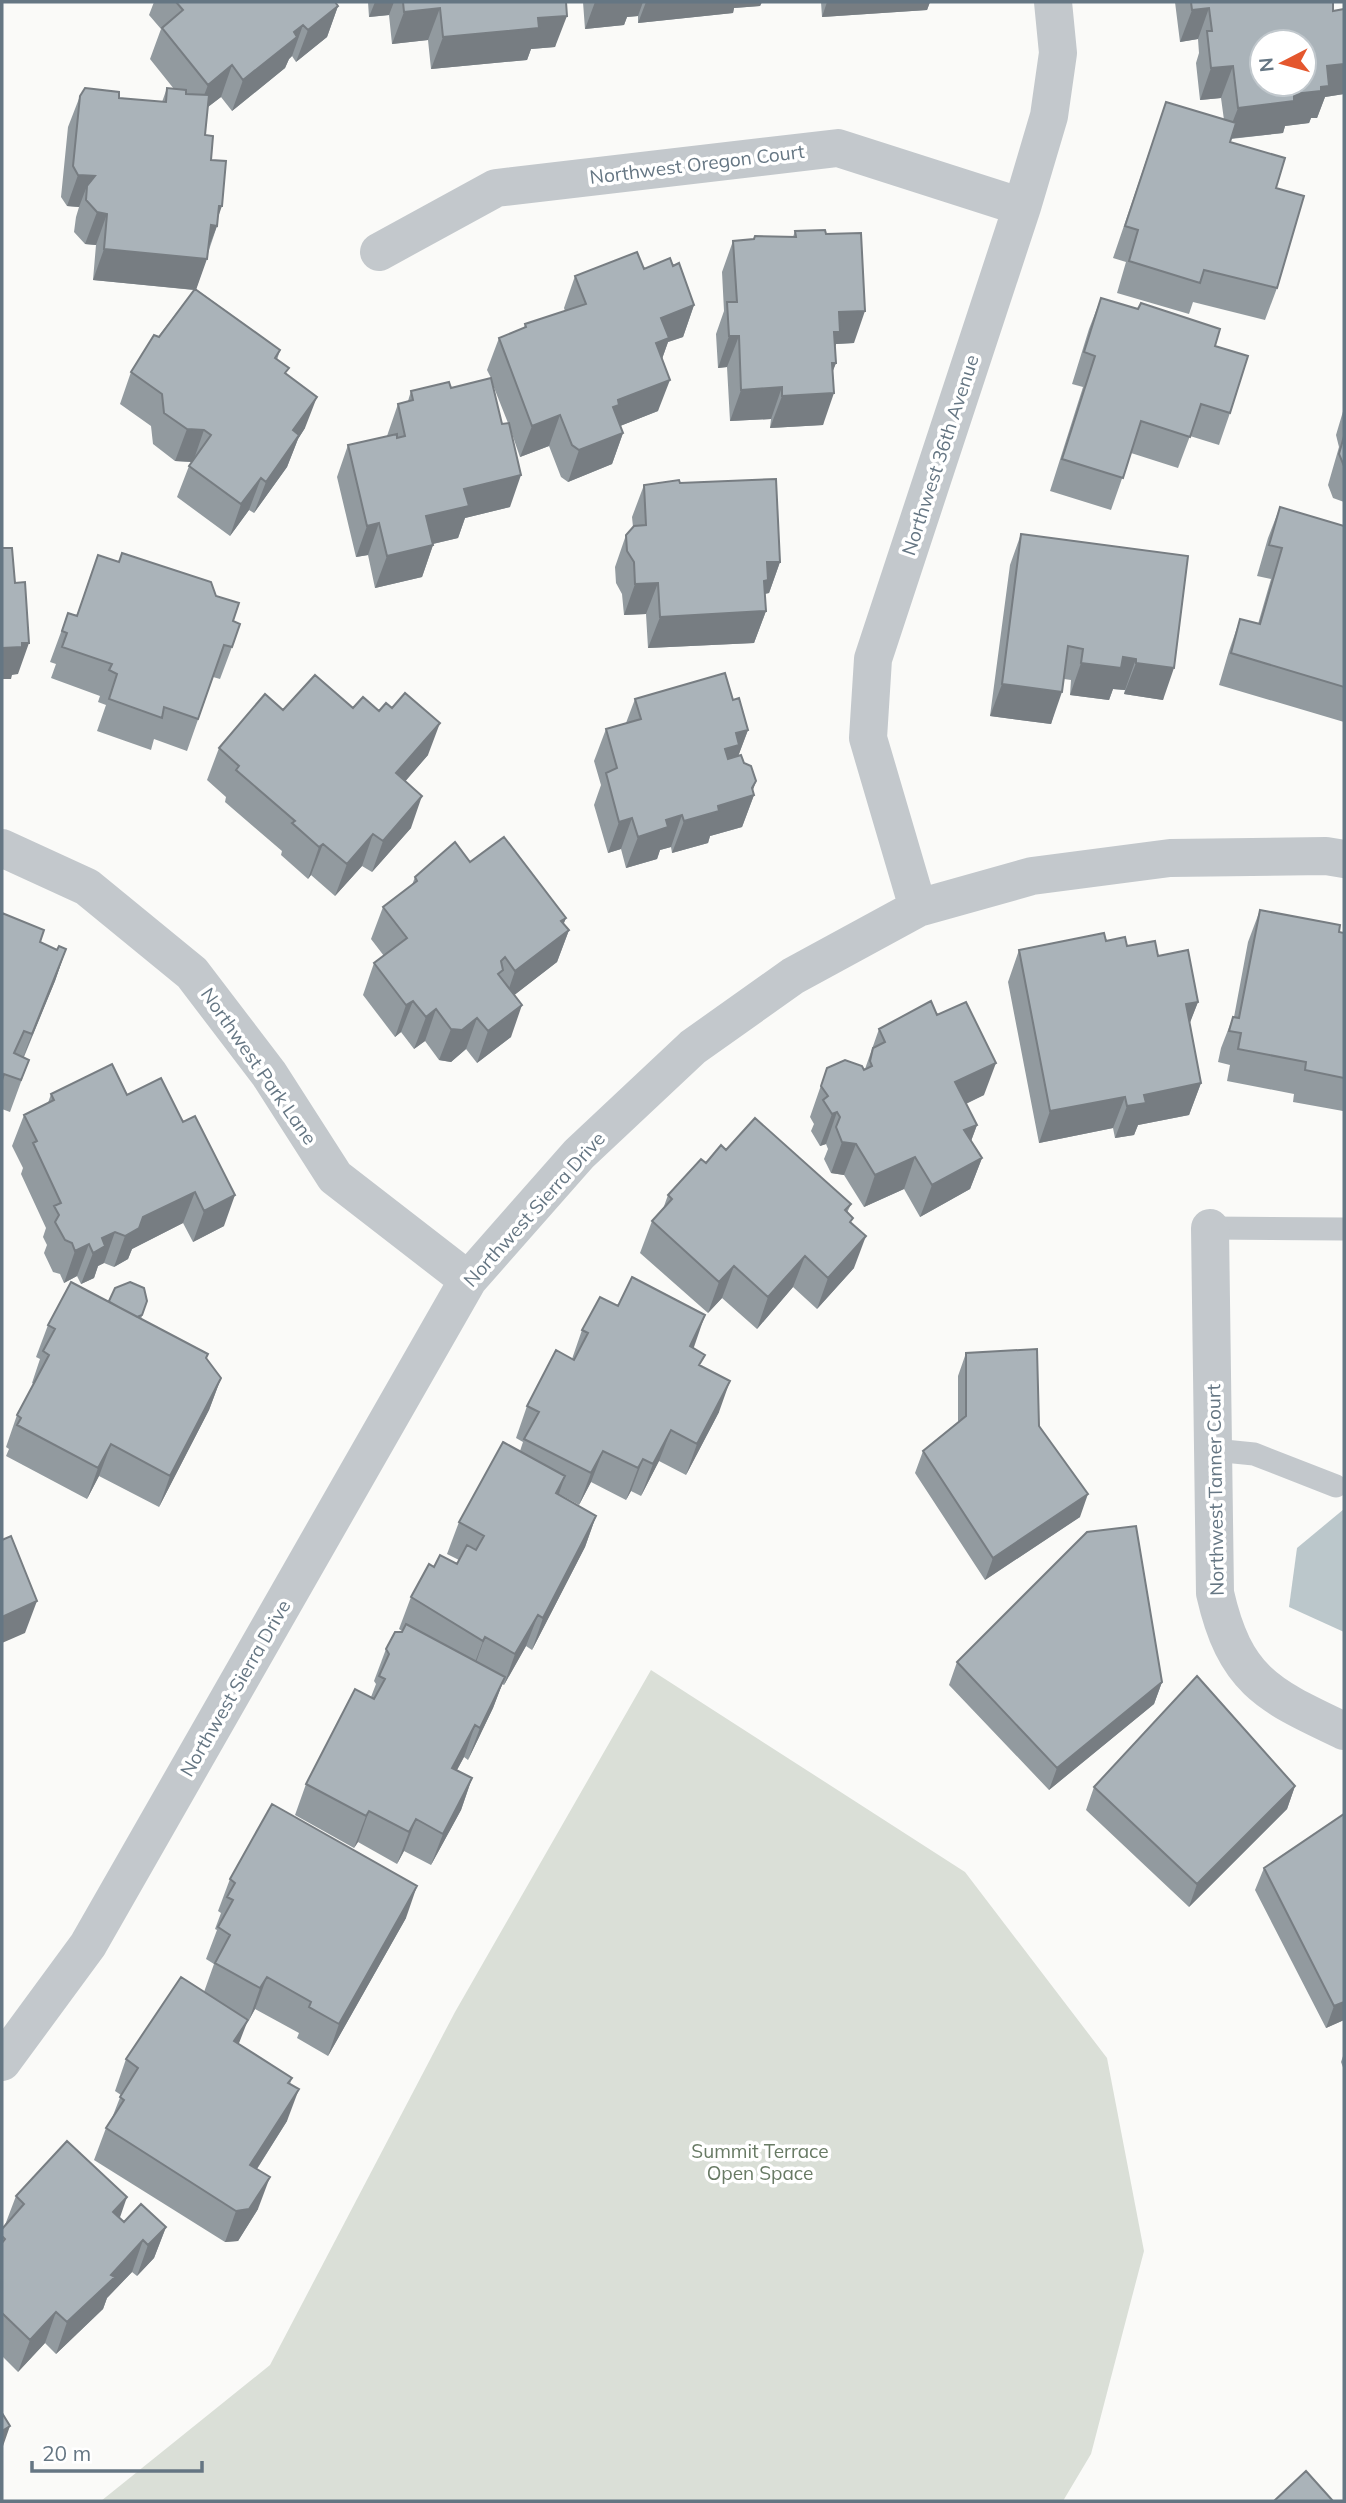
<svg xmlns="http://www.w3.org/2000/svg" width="1346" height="2503" font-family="Mulish,sans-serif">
<rect width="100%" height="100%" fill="#fafaf8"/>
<!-- green -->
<path fill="#dadfd7" d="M651,1670L965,1872L1107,2058L1144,2251L1091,2454L1063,2501H101L270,2365L455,2012Z"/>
<!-- water -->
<path fill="#bbc7cb" d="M1344,1509V1632L1289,1607L1297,1548Z"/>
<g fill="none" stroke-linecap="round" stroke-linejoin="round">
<!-- lane -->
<path stroke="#c3c8cc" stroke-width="23" d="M1210,1228L1344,1229
M1214,1450L1254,1454L1336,1486"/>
<!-- street -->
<path stroke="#c3c8cc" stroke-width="38" d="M379,252L496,188L838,148L1022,207
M2,848L87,887L192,973L269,1074L335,1177L468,1280
M918,908L868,738L873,659L1022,207L1049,116L1058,53L1053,2
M1210,1228L1215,1593C1235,1681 1268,1695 1344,1731
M2,2062L88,1945L468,1280L579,1154L693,1047L793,976L918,908L1032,876L1170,858L1326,856L1344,859"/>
</g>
<!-- wall -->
<path fill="#929a9f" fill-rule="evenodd" d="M154,2H337L336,3L338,6L327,37L296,62L292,56L289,59L285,68L232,111L221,97L208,107L205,135L211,160L218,217L217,226L196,289L280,350L277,360L287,375L305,428L298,439L287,467L254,513L249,510L230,536L177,497L189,466L192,462L175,461L153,444L151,426L120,404L131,372L194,290L93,280L96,245L85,244L74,232L76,217L79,207L67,206L61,197L68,127L80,96L119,98L162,102L167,88L174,89L150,59L161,29L149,15Z
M368,2H566L555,47L531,49L527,60L431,69L428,40L392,44L389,15L369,17Z
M583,2H762L760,6L734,8L733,13L638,23V16L627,17L624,25L585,29Z
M821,2H930L927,10L822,17Z
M1175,2H1333V11L1344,9V94L1325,97L1317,118H1311L1309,123L1285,126L1283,133L1231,139L1230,142L1276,188L1277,288L1265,320L1193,302L1189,314L1117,293L1126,262L1113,258L1166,102L1224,120L1221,98L1200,100L1196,63L1199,53L1198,39L1180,42Z
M795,231L826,234L854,343L836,344L835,346L836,363L832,372L823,425L770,428L771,419L730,421L727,367L718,368L716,334L724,311L722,272L733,241L753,239L755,236L793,237Z
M673,266L694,305L683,337L668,342L662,359L658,411L620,426L623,433L612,464L568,482L561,477L549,446L520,457L511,431L510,507L465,518L458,538L433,544V545L422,577L375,588L368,555L356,557L337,477L348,445L387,436L398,404L408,401L411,391L451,388L491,378L487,370L499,338L524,328L525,324L565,311L564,308L575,276ZM491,380L508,423L502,424Z
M1101,298L1215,346L1230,413L1219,445L1190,436L1178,468L1131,453L1111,510L1050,491L1083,387L1072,384L1089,329Z
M1344,408V502L1333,498L1328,485L1339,447L1336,435Z
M680,483L780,562L769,593L765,594L766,611L754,643L648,648L646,614L624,615L622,594L616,583L615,567L626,535L633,527L632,517L644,485Z
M1280,507L1344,526V722L1219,685L1229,651L1240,619L1258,624L1271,579L1257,576L1268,538Z
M1021,534L1188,556L1163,700L1124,694L1125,690L1113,689L1109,700L1070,695L1071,680L1064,679L1051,724L990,716L1010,565Z
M216,596L233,621L232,647L220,679L213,677L187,751L154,739L151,750L97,731L106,705L98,702L100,696L51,678L56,664L50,662L68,613L77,615Z
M635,699L733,700L748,730L738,756L754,795L742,827L710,836L708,843L672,853L671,847L660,850L657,859L626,868L621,849L608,853L594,805L601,785L594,761L606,729L626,723Z
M353,708L428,755L405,781L411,828L372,872L362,866L335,896L311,875L308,879L281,855L282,851L225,802L226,797L207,780L219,748L283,710Z
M470,862L566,918L563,924L569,930L557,962L514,995L511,1037L477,1063L466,1049L451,1062L439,1060L425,1041L414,1049L401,1032L395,1037L363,995L374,963L384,956L371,939L383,907L412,885L415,877Z
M1260,910L1344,933V1108L1343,1111L1293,1102L1294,1094L1227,1081L1230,1065L1218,1062L1221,1048L1233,1017H1234L1248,942Z
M2,913L40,942L57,950L66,949L55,981L24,1057L29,1060L10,1112L2,1109Z
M1127,946L1158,956L1198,1002L1189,1024L1201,1083L1189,1115L1138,1125L1134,1135L1115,1138L1113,1128L1039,1143L1008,982L1019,950Z
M937,1015L984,1095L966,1104L977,1125L971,1141L982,1158L970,1189L920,1217L904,1189L864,1207L844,1175L831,1173L824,1159L828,1149L826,1144L820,1146L811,1131L814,1124L810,1117L827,1068L865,1069L879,1029Z
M51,1094L127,1095L224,1226L193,1242L183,1223L132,1249L128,1259L114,1267L104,1263L98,1266L94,1278L81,1284L77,1276L64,1283L60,1274L53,1272L44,1253L47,1245L43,1237L46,1228L21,1174L23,1168L12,1146L24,1115L48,1103Z
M726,1150L851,1204L847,1213L851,1223L854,1268L817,1309L793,1287L757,1329L722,1298L708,1313L640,1253L652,1221L663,1209L668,1195L706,1163Z
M147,1301L141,1319L208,1354L206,1359L221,1378L209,1410L159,1507L99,1476L87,1499L6,1456L9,1449L6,1447L17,1415L34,1384L32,1383L40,1359L36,1357L48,1325L109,1302Z
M582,1330L693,1348L719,1412L686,1475L659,1461L641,1496L631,1491L626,1500L591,1482L579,1505L559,1494L596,1516L585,1547L532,1650L526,1646L504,1685L502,1684L493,1708L468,1760L464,1757L457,1770L472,1778L461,1810L431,1865L404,1851L397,1864L358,1842L354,1848L295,1815L306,1784L371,1697L376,1684L374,1681L386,1649L402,1631L399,1629L411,1597L434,1567L457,1564L459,1560L447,1554L459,1522L520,1451L523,1442L516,1438L527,1406L572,1359Z
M966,1353L1080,1517L985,1580L915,1473L923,1451L958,1422V1376Z
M957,1662L1162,1682L1154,1704L1049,1790L949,1685Z
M1295,1786L1287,1809L1189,1907L1086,1810L1094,1787Z
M1264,1868L1344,2020L1326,2028L1255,1890Z
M230,1879L406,1918L328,2056L297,2038L299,2033L255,2009L249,2020L239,2014V2044L292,2078L290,2084L287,2121L257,2169L258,2209L238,2241L225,2242L94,2160L106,2128L112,2118L121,2095L115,2091L126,2059L204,1992L214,1964L206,1959L217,1930L215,1929L221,1913L218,1911Z
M1344,2053V2070L1341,2062Z
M16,2196L120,2218L124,2222L166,2227L154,2258L137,2276L132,2272L107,2298L103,2309L56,2354L45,2343L18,2372L2,2356V2229L5,2225Z"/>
<!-- shaded-wall -->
<path fill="#777d82" d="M375,2H394L389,15L369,17Z
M595,2H643L638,16L627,17L624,25L585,29Z
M646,2H762L760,6L734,8L733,13L638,23Z
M827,2H930L927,10L822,17Z
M338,6L327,37L296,62L308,30Z
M440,8L428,40L392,44L404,12Z
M1209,8L1198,39L1180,42L1192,10Z
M567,16L555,47L531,49L527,60L431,69L443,37L538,18Z
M303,25L292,56L289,59L285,68L232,111L243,80L294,32Z
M1344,64V94L1325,97L1317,118H1311L1309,123L1285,126L1283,133L1226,139L1238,108L1294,94L1327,66Z
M232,65L221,97L196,116L208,85Z
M1233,66L1221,98L1200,100L1211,68Z
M78,175L95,176L87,186L79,207L67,206Z
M219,206H222L215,226H217L205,257H200Z
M97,212L107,214L96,245L85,244Z
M104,249L207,259L196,290L93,280Z
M694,305L683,337L668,342L658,370L644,375L661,318Z
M865,311L854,343L836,344L829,364L839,312Z
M729,336H739L727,367L718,368Z
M832,363H836L824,394L834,393L823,425L770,428L782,396Z
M670,380L658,411L610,430L613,407L618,400Z
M782,387L771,419L730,421L741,390Z
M317,397L305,428L298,439L287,467L254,513L266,482L293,430Z
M560,415L549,446L520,457L532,426Z
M187,429L204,430L193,462L175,461Z
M623,433L612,464L568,482L579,450Z
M521,475L510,507L465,518L458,538L415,548L426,516L464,489Z
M261,478L249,510L230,536L241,504Z
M379,523L368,555L356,557L367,526Z
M433,545L422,577L375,588L387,556Z
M767,562H780L769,593L763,594L766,611L754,643L648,648L660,617Z
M658,583L646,614L624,615L635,584Z
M22,643H29L18,674L12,675L11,679H2V648Z
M1123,657L1136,659L1125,690L1113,689L1109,700L1070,695L1081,663Z
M1136,663L1174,668L1163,700L1124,694Z
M1002,684L1062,692L1051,724L990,716Z
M440,723L428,755L385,805L396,773Z
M748,730L736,762L727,776L725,749L736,733Z
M756,781L751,796L754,795L742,827L710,836L708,843L672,853L684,821L752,788Z
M422,796L411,828L372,872L383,841Z
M682,815L671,847L660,850L657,859L626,868L638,837L666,820Z
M632,818L621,849L608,853L619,822Z
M373,834L362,866L335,896L347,864Z
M323,844L311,875L308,879L319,847Z
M566,918L558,938L569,930L557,962L504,1003L515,971L561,921Z
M66,949L55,981L20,1065L32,1034Z
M413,1001L401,1032L395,1037L406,1005Z
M1198,1002L1186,1033V1004Z
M522,1005L511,1037L477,1063L488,1031Z
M436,1009L425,1041L414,1049L426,1017Z
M477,1018L466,1049L451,1062L439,1060L451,1029Z
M996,1063L984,1095L944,1114L955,1082Z
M1201,1083L1189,1115L1138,1125L1134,1135L1115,1138L1127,1106L1144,1095Z
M1125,1097L1113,1128L1039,1143L1050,1111Z
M837,1112L826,1144L820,1146L832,1114Z
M977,1125L965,1157L964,1130Z
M842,1142L856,1144L844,1175L831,1173Z
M915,1157L904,1189L864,1207L875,1175Z
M982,1158L970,1189L920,1217L932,1185Z
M195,1192L183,1223L132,1249L128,1259L114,1267L125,1236L143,1217Z
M235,1195L224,1226L193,1242L204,1211Z
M115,1232L104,1263L98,1266L94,1278L81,1284L93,1253L102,1238Z
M866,1236L854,1268L817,1309L828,1278Z
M89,1244L77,1276L64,1283L75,1251Z
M805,1256L793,1287L757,1329L768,1297Z
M734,1266L722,1298L708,1313L719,1282Z
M705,1315L694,1347L678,1378L690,1346Z
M221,1378L209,1410L159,1507L170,1476Z
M730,1381L719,1412L686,1475L697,1444Z
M671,1430L659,1461L641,1496L653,1464Z
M111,1444L99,1476L87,1499L98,1468Z
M603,1451L591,1482L579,1505L591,1473Z
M643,1459L631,1491L626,1500L638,1468Z
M565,1476L554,1508L556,1493Z
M1088,1494L1080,1517L985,1580L993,1558Z
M596,1516L585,1547L532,1650L543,1618Z
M37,1601L25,1633L2,1643V1617Z
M538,1615L526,1646L504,1685L515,1654Z
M485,1637L474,1668L471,1673L483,1641Z
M505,1677L493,1708L468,1760L480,1728Z
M1162,1682L1154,1704L1049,1790L1057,1768Z
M475,1725L464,1757L441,1799L452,1768Z
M472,1778L461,1810L431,1865L443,1834Z
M1295,1786L1287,1809L1189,1907L1197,1884Z
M369,1811L358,1842L354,1848L366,1816Z
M416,1819L404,1851L397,1864L409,1832Z
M417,1886L406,1918L328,2056L339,2024Z
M267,1977L255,2009L249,2020L260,1988Z
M1344,2002V2020L1326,2028L1334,2006Z
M248,2020L236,2051L234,2041Z
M299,2089L287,2121L239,2197L250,2165Z
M270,2177L258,2209L238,2241L225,2242L236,2211Z
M127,2197L116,2229L113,2212Z
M166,2227L154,2258L137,2276L148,2245Z
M143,2240L132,2272L107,2298L103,2309L56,2354L67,2322Z
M56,2312L45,2343L18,2372L30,2340Z
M10,2426L2,2449V2431Z"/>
<!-- building -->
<path fill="#aab3b9" stroke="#777d82" stroke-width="2" fill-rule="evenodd" d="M176,2H335L338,6L308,30L303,25L294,32L297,37L243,80L232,65L208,85L162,28L183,10Z
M403,2H566L567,16L538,18L539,28L443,37L440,8L404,12Z
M1191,2H1333V11L1344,9V64L1327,66L1329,86L1321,87V91L1294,94V101L1238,108L1233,66L1211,68L1207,31H1212L1209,8L1192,10ZM1262,42H1304V84H1262Z
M85,88L119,92V98L166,102L167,88L186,90V94L209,95L205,135L213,136L211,160L226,161L222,206H219L217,226L211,225L207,259L104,249L107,214L97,212L86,200L87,186L95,176L78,175L73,166L80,96Z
M1166,102L1236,123L1230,142L1285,158L1276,188L1304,196L1277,288L1204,270L1200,283L1129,261L1138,230L1125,226Z
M825,230L826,234L861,233L865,311L839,312L840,332H834L836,363H832L834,393L782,396V387L741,390L739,336H729L727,302H737L733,241L754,239L755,236L796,237L795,231Z
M637,252L644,269L670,258L673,266L679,263L694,305L661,318L669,338L656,343L670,380L618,400L619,405L613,407L623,433L579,450L572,445L560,415L532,426L499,338L526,327L525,324L586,304L575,276Z
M195,289L280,350L275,358L289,368L285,373L317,397L293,430L299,435L266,482L261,478L241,504L189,466L211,435L204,430L187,429L164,413L162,394L131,372L154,335L159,337Z
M1101,298L1138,309L1141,303L1220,329L1215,346L1248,356L1230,413L1201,404L1190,437L1141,421L1123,478L1062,459L1095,356L1084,352Z
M491,378L502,424L509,423L521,475L464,489L469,506L426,516L433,545L387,556L379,523L367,526L348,445L397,434V438L405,436L398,404L413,400L411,391L449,382L451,388Z
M1344,436V466L1339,454Z
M776,479L780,562H767L768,580L764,581L766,611L660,617L658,583L635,584L634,562L627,551L626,535L634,526L646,525L644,485L679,480L680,483Z
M1280,507L1344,526V687L1231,653L1240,619L1260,624L1282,548L1269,545Z
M1021,534L1188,556L1174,668L1136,663V659L1123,657L1121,668L1081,663L1083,649L1068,646L1062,692L1002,684Z
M2,548H12L15,583L25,582L29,643H22V647L2,648Z
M122,553L211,582L216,596L239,603L233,621L240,624L232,647L224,645L198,719L164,707L162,718L109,699L117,674L109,670L112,664L62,647L67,633L62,631L68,613L77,616L98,555L119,562Z
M725,673L733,700L739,698L748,730L736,733L739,745L725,749L728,759L741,755L744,763L751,766L756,781L752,788L754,795L718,806L719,811L684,821L682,815L666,820L668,827L638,837L632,818L619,822L606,773L617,768L606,729L641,719L635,699Z
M315,675L353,708L363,697L379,711L386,703L392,708L405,693L440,723L396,773L422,796L383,841L373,834L347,864L323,844L319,847L292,823L295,821L236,770L239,766L219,748L265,694L283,710Z
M504,837L566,918L561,921L569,930L515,971L505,957L501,961L503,970L498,974L522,1005L488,1031L477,1018L462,1030L451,1029L436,1009L426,1017L413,1001L406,1005L374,963L407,938L383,907L417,881L415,877L455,842L470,862Z
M1260,910L1340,925L1339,932L1344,933V1078L1305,1070L1306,1062L1238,1049L1241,1033L1229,1031L1233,1017L1239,1018Z
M2,913L44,930L40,942L57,950L59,946L66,949L32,1034L24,1031L14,1053L29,1060L21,1080L4,1074L2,1080Z
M1104,933L1106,941L1125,937L1127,946L1155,941L1158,956L1188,950L1198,1002L1186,1004L1201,1083L1144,1095L1146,1103L1127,1106L1125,1097L1050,1111L1019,950Z
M931,1001L937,1015L966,1002L996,1063L955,1082L977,1125L964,1130L982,1158L932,1185L915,1157L875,1175L856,1144L842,1142L836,1127L840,1117L837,1112L832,1114L823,1100L828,1096L821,1086L827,1068L845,1060L862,1066L864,1070L872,1066L870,1061L873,1048L885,1042L879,1029Z
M112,1064L127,1095L161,1078L183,1122L195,1116L235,1195L204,1211L195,1192L143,1217L139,1228L125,1236L115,1232L102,1238L105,1246L93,1253L89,1244L75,1251L72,1243L65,1240L55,1222L59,1215L54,1206L61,1203L33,1143L37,1141L24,1115L54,1100L51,1094Z
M755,1118L851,1204L845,1210L853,1218L850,1222L866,1236L828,1278L805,1256L768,1297L734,1266L719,1282L652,1221L672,1199L668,1195L701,1159L706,1163L721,1145L726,1150Z
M632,1277L705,1315L690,1346L705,1355L699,1365L730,1381L697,1444L671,1430L653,1464L643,1459L638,1468L603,1451L591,1473L524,1439L539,1412L527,1406L556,1350L574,1360L588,1333L582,1330L600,1297L618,1306Z
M71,1282L208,1354L206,1358L221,1378L170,1476L111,1444L98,1468L17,1425L21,1418L17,1415L49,1355L43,1351L55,1329L48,1325Z
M130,1282L144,1288L147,1301L142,1315L137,1317L110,1302L109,1301L115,1288Z
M1037,1349L1039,1426L1088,1494L993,1558L923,1451L966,1416V1353Z
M503,1442L565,1476L556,1493L596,1516L543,1618L538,1615L515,1654L485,1637L483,1641L411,1597L429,1564L434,1567L440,1555L457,1564L467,1545L476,1550L484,1536L459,1522Z
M1136,1526L1162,1682L1057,1768L957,1662L1087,1532Z
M11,1536L37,1601L2,1617V1540Z
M406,1624L505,1677L480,1728L475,1725L452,1768L472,1778L443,1834L416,1819L409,1832L369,1811L366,1816L306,1784L355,1689L374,1699L385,1679L379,1676L389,1654L386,1649L395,1632H402Z
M1197,1676L1295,1786L1197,1884L1094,1787Z
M272,1804L417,1886L339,2024L309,2007L311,2002L267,1977L260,1988L215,1963L230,1935L218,1927L233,1900L227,1897L235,1883L230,1879Z
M1344,1814V2002L1334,2006L1264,1868Z
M181,1977L248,2020L234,2041L292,2078L288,2083L299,2089L250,2165L270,2177L249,2209L236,2211L106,2128L124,2100L120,2097L138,2068L126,2059Z
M67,2141L127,2197L113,2212L124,2222L141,2204L166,2227L148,2245L143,2240L111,2275L115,2277L67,2322L56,2312L30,2340L2,2313V2243L5,2239L2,2236V2229L24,2204L16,2196Z
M2,2413L10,2426L2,2431Z
M1306,2471L1333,2501H1274Z"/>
<g text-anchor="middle" stroke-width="7" stroke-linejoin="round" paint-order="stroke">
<!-- street labels -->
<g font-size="19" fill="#657683" stroke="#fff">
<text transform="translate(697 164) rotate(-7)" y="7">Northwest Oregon Court</text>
<text transform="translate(940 455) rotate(-72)" y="7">Northwest 36th Avenue</text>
<text transform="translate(259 1066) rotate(55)" y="7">Northwest Park Lane</text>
<text transform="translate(534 1209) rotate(-48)" y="7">Northwest Sierra Drive</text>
<text transform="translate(1215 1490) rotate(-91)" y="7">Northwest Tanner Court</text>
<text transform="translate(235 1688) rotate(-60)" y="7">Northwest Sierra Drive</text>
</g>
<!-- park labels -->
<g font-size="19" fill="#687a64" stroke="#fff">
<text x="760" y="2158">Summit Terrace<tspan x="760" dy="22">Open Space</tspan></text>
</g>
</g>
<!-- border -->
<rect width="1346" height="2503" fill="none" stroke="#657683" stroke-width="7"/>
<!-- north arrow -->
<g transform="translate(1283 63) rotate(264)"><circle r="33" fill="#ffffff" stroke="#c1c8cd" stroke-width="2"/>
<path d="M0-5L12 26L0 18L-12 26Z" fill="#e4572e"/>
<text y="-10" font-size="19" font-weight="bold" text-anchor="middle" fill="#657683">N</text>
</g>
<!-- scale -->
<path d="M32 2461v10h170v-10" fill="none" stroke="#657683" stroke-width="3.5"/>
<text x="42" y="2461" font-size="21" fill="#657683" stroke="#ffffff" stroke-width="5" paint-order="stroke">20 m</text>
</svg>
